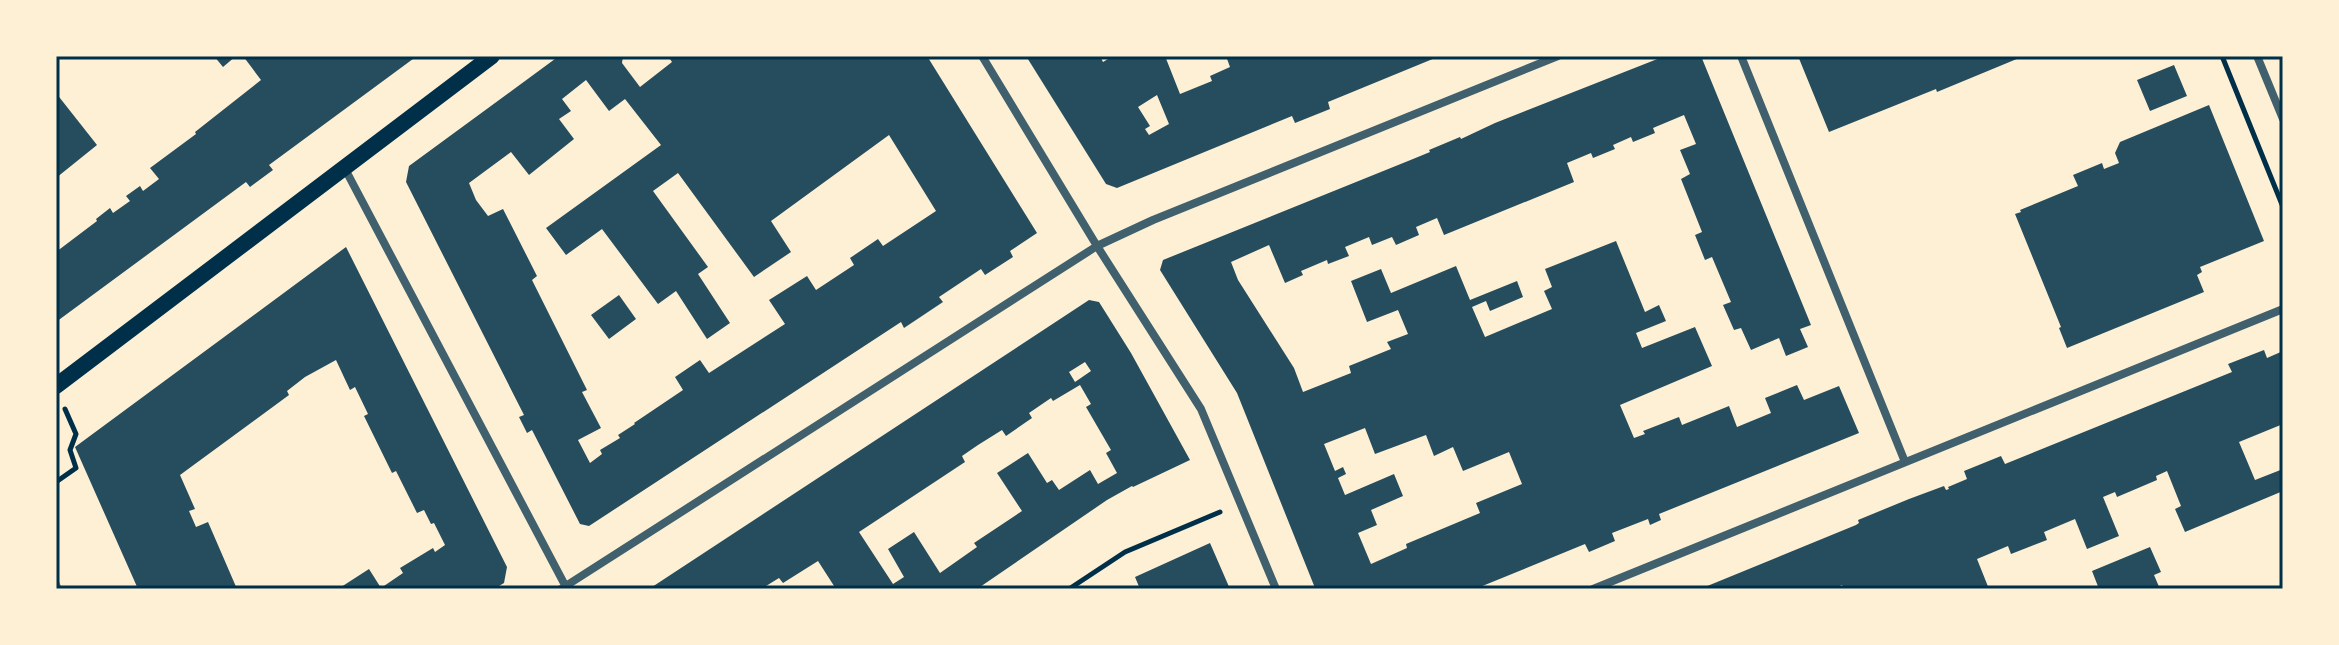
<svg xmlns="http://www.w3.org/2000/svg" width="2339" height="645" font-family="'Open Sans',sans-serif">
<rect width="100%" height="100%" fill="#fdf0d5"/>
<!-- building -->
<path fill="#264d5e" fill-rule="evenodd" d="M214,56H236L223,67Z
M243,56H417L269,165L273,170L250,187L246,182L56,322V252L97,221L96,219L110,208L113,213L130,201L126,196L140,186L143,191L159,179L150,168L196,134L195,132L261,80Z
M559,56H623L622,63L640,87L672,62L668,56H927L1037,233L1010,251L1013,257L985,275L981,269L939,297L943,302L904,328L901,322L589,526L580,524L532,430L527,433L519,417L524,415L406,182L409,166ZM586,80L609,111L625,99L661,145L546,228L566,255L602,229L658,304L676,291L707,339L730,323L698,274L708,267L653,191L678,173L754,277L791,252L771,221L889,135L936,211L883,246L878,239L850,258L854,265L816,290L807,276L769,300L785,324L709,373L700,360L675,377L683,390L634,423L635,424L618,435L620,438L600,450L602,454L590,463L578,440L601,428L582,392L587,390L532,280L537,276L503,209L488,216L476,200L469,183L511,152L529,175L574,139L559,119L571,111L562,99Z
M1026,56H1100L1103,62L1113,56H1165L1180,94L1212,81L1210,76L1230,67L1226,56H1440L1328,102L1330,109L1295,123L1292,116L1117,188L1106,184ZM1157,95L1169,124L1149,135L1145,129L1150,126L1138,107Z
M1665,56H1701L1811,325L1800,329L1808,347L1786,356L1779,338L1751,350L1741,328L1734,330L1723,305L1731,302L1712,257L1705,260L1695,235L1702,232L1681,179L1690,174L1680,150L1696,144L1684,115L1653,128L1655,133L1633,142L1631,137L1613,145L1615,149L1593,158L1591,153L1567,163L1574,182L1444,235L1437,218L1416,227L1419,235L1396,245L1392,237L1372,245L1369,237L1345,247L1349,256L1328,264L1327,260L1301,271L1303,275L1285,283L1269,245L1231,262L1238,280L1294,368L1303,392L1351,373L1349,366L1391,349L1387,342L1408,334L1398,310L1367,322L1351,281L1381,269L1391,293L1456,266L1470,300L1517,281L1523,297L1490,311L1486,301L1472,307L1485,337L1552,309L1544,291L1552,287L1545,269L1616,241L1645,312L1659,305L1666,321L1636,333L1642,348L1695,327L1712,366L1620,405L1634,438L1645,434L1643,431L1679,417L1682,425L1729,406L1737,427L1771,413L1765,398L1797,385L1804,400L1839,386L1859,433L1659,514L1661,520L1650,525L1648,519L1612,533L1615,541L1589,552L1585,544L1475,589H1323L1321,586L1315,588L1237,393L1160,270L1163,260L1413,159L1430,152L1429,150L1460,137L1461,139L1495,123ZM1365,428L1375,454L1426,435L1434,456L1453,447L1463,471L1509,452L1522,484L1476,503L1480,513L1406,544L1407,548L1371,564L1358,533L1377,525L1371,510L1403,496L1394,474L1345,495L1338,478L1346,474L1343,467L1335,471L1324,444Z
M1798,56H2024L1937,92L1936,89L1829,132Z
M2174,65L2187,96L2150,111L2137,80Z
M56,93L97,145L56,178Z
M2209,105L2264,241L2200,267L2202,272L2197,275L2204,292L2067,348L2059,328L2061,327L2015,214L2021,212L2020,210L2078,186L2073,175L2102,163L2104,169L2119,163L2115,153L2120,142Z
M346,247L507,567L504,583L494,589H338L369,569L381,588L403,573L400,568L433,548L435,552L445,545L434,523L431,524L424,510L417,513L396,471L392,473L364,416L368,414L355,387L350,390L336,360L305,377L287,391L289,395L180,475L195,509L189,511L196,527L208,522L237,589H138L75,447Z
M619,295L636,319L609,339L591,315Z
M1089,300L1099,302L1131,353L1190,460L1133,487L1132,486L1107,500L977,589H836L818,561L783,583L779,578L761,589H649ZM1085,362L1091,371L1075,382L1069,372ZM1080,385L1091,404L1086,407L1111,450L1106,453L1117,473L1098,484L1090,470L1059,490L1052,480L1047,483L1028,453L997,473L1022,511L974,543L977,547L940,573L914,532L888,549L904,577L893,584L859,532L965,462L962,456L978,445L1002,430L1006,436L1032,418L1029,413L1051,398L1053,401Z
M2264,350L2267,358L2283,351V424L2239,442L2255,480L2283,469V491L2185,532L2175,509L2181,506L2167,471L2156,476L2157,480L2117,497L2115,492L2103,497L2119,536L2087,549L2075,519L2044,532L2047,540L2011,554L2008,546L1977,559L1989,589H1844L1842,585L1834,589H1700L1856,525L1859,523L1858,520L1909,499L1944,486L1946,490L1949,489L1948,487L1967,479L1964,471L2001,456L2005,464L2232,372L2228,364Z
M1210,543L1230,589H1140L1135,577Z
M2150,547L2161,572L2154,575L2160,589H2099L2092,571Z"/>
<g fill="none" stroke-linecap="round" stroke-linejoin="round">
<!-- path -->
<path stroke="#003049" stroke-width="5" d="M2222,56L2283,207
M56,482L76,468L70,450L76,434L65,409
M1069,589L1125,552L1220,512"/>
<!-- minor -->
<path stroke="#3f606c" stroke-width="8" d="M982,56L1097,246L1201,409L1276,589
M1741,56L1905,462
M2257,56L2283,119
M344,167L567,589
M561,589L1097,246L1153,220L1558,56
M1593,589L2283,309"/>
<!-- secondary -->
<path stroke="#003049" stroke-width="16" d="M56,386L492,56"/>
<!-- tram -->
<path stroke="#657d81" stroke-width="2" d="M56,577L61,589"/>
</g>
<!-- border -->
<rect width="2339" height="645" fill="none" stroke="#fdf0d5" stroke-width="116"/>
<rect x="58" y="58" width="2223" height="529" fill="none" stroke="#003049" stroke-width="3"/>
</svg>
